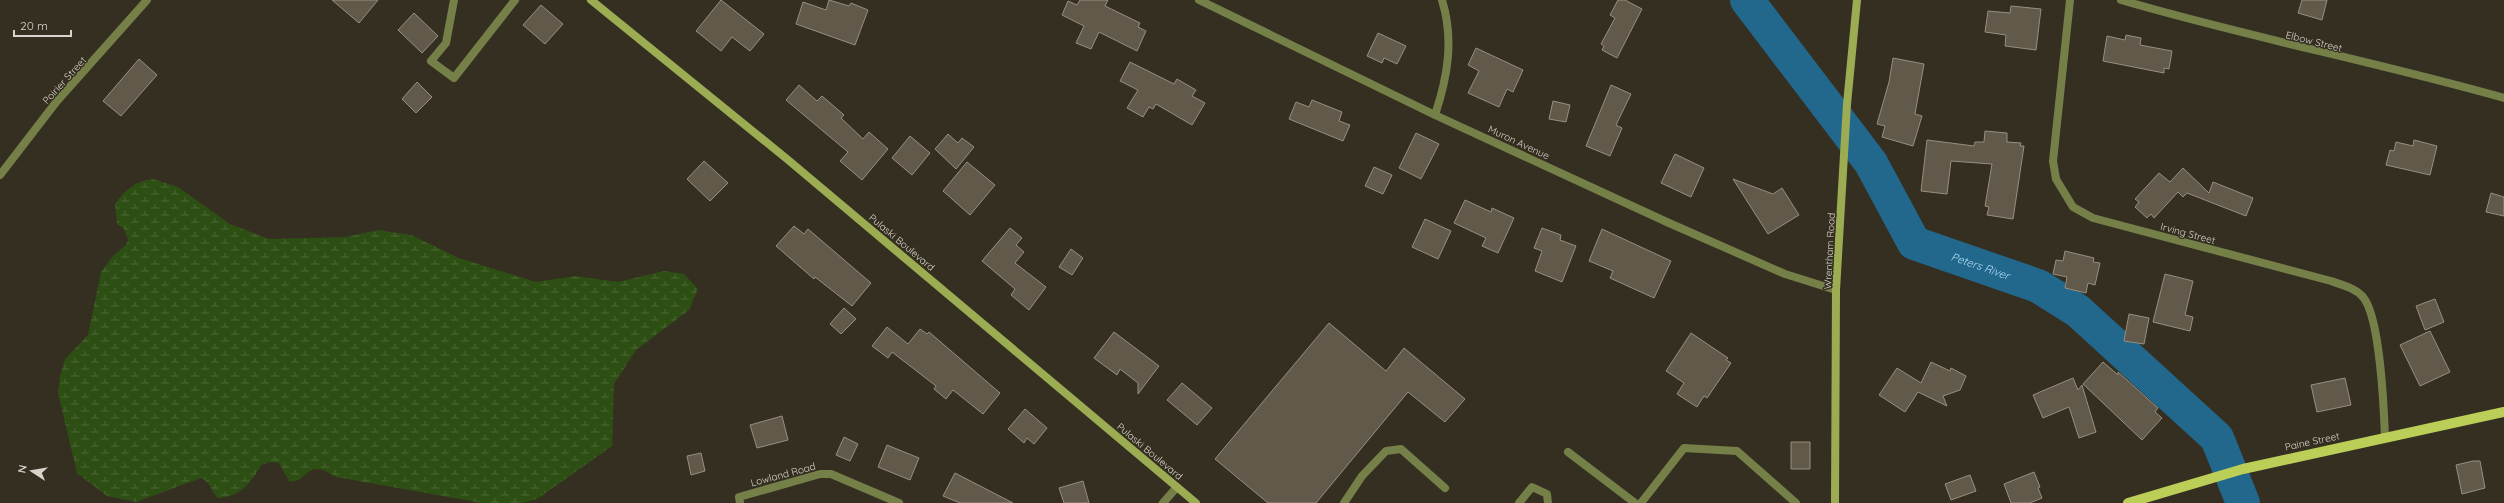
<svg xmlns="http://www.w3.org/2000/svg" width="2504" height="503" font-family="Quicksand,sans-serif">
<defs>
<pattern id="wetland-marsh" width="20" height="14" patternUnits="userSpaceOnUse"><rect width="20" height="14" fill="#2e4f14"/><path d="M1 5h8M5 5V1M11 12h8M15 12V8" fill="none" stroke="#4c6735"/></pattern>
</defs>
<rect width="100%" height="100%" fill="#352f21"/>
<!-- wetland -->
<path fill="url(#wetland-marsh)" d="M153,179L178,187L230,224L269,239L346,237L378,230L411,235L459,258L536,282L576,276L618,282L664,271L684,274L698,289L689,310L636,350L614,384L612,446L537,499L522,503H482L336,477C331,474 324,469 318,469C305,468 303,484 289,481L279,463L270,462L261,465C252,483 238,498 218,498C211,492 211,482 201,478L136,502L107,496L77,473L58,393L60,376L65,359L88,335L101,272L113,256L126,245L128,240L124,229L117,224L115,204C126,189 135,181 153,179Z"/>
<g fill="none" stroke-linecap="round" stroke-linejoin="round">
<!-- river -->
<path stroke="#21688c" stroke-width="34" id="s1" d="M1747,0L1871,163L1914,243L2038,286L2078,311L2217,438L2243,503"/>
</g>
<!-- building -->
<path fill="#615a4b" stroke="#978f7f" d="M332,0H378L359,23Z
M721,0L764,34L750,51L732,37L721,51L696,31Z
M829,0L849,6L851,3L868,10L855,45L796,24L803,2L826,10Z
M1080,0H1108L1105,6L1140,23L1138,27L1146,31L1137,51L1099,32L1091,49L1076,43L1084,26L1062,15L1068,1L1077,5Z
M1618,0H1625L1642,9L1617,58L1602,50L1604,46L1601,44L1615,18L1610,15Z
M2302,0H2327L2322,20L2298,13Z
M541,5L563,24L545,44L523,25Z
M2011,6L2041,9L2036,50L2005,46L2006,35L1985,32L1988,11L2010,13Z
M414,13L438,36L422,53L398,30Z
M1378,33L1406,46L1397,64L1384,58L1382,63L1367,56Z
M2126,35L2141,38L2140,45L2172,51L2169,69L2164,68V73L2103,61L2107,36L2125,40Z
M1476,48L1523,70L1513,92L1507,89L1499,107L1468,93L1479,71L1468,65Z
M1893,58L1924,64L1915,114L1922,116L1913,146L1882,137L1885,126L1877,124L1889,82Z
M139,59L157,75L121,116L103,101Z
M1130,62L1174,84L1177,79L1196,90L1192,96L1205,103L1192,125L1156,104L1153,109L1149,107L1143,117L1127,108L1138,90L1120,81Z
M417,82L432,97L416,113L402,99Z
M799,85L817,101L822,96L844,115L841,118L863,139L869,132L888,149L862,180L840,161L848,152L786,100Z
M1611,85L1631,94L1616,125L1622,128L1610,156L1586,146Z
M1312,100L1342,112L1339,121L1350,125L1343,141L1289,119L1296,102L1309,107Z
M1553,101L1570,105L1566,122L1549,119Z
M1985,131L2007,133V142L2021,143L2020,146H2024L2013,219L1987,215L1989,207L1985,206L1992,164L1951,161L1947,194L1921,191L1927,140L1974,146L1975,142H1984Z
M1416,133L1439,144L1421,179L1399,168Z
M948,134L958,143L962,138L974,147L956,169L935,149Z
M910,136L930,153L912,175L892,158Z
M2414,140L2437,146L2430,175L2386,165L2390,150L2394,151L2396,142L2413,146Z
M1675,154L1704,168L1691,197L1661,183Z
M704,161L728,183L710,201L687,179Z
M967,162L995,185L970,215L943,191Z
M1374,167L1392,175L1383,194L1365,186Z
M2183,168L2209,193L2213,182L2253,198L2246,216L2187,193L2183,197L2178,192L2154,218L2151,214L2147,218L2135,207L2139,202L2135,199L2159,173L2170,182Z
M1733,179L1773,194L1782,188L1799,215L1768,234Z
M2491,193L2504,197V216L2486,212Z
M1465,200L1491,212L1492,208L1514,218L1498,253L1482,246L1486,238L1454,223Z
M1425,219L1451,231L1438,259L1412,247Z
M794,226L804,234L808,229L871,283L852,306L815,277L814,279L776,246Z
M1010,228L1022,238L1016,245L1024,252L1015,263L1046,287L1029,310L1011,295L1015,289L982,261Z
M1542,228L1561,235L1560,240L1576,246L1562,282L1535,271L1542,251L1534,248Z
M1602,229L1671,261L1654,298L1610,278L1613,271L1589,261Z
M1071,249L1083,258L1072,275L1059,267Z
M2065,251L2094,258L2093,262L2100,263L2095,285L2088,283L2086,293L2065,288L2067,277L2053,274L2056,260L2063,261Z
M2165,274L2193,281L2185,315L2193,317L2190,331L2153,322Z
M2435,299L2444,322L2425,330L2416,306Z
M844,308L856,319L841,334L830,324Z
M2129,314L2149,318L2144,344L2124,341Z
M1329,323L1386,371L1404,348L1465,399L1445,422L1408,392L1316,503H1268L1215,459Z
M887,327L908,344L920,329L927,334L929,332L1000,393L983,414L953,390L946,399L934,389L936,386L892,352L888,358L872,346Z
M2430,331L2450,372L2420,386L2400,345Z
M1114,332L1159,366L1138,394V383L1120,369L1117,375L1094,358Z
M1691,333L1728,358L1726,360L1731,363L1707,398L1704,396L1697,407L1677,394L1684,383L1666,371Z
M1931,362L1950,371L1951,368L1966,376L1960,390L1943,396L1947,406L1918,392L1905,412L1879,395L1897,368L1921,383Z
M2103,362L2118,375V372L2158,408L2155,412L2162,418L2142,440L2083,384Z
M2073,378L2078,390L2082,385L2096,432L2079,438L2069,407L2043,418L2033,395Z
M2345,378L2351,405L2317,412L2311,385Z
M1182,383L1212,408L1197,425L1167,400Z
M1025,409L1047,428L1034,444L1027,438L1024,443L1008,429Z
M782,416L788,440L757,448L750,425Z
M844,437L858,444L850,461L836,455Z
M1791,442H1810V469H1791Z
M887,445L919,458L910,480L878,467Z
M701,453L705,471L691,475L687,456Z
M2473,461H2480L2485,488L2462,494L2456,465Z
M2034,472L2040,487L2038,488L2042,498L2030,503H2011L2004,484Z
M955,473L1013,503H960L943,496Z
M1970,475L1976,491L1951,500L1945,484Z
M1083,481L1089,503H1064L1059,488Z"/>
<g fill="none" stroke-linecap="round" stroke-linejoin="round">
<!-- service -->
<path stroke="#758049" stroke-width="8" d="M454,0L446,43L431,61L454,78L515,0
M1568,452L1635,503
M1344,503L1362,476L1386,451L1401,449L1445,488
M1519,503L1532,487L1547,494L1548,503
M1641,503L1684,448L1737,451L1796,503"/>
<!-- minor -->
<path stroke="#758049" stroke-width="8" d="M1199,0L1435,115L1669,223L1785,274L1836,290
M2070,0L2053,161L2056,179L2073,207L2093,218L2331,281C2342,285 2355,288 2363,297C2380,317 2384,410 2385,438
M2121,0C2247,37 2377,62 2504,98
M1435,115C1448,76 1454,39 1442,0
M0,175L57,101L147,0
M740,503L739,497L820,474H831L899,503
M1163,503L1177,487"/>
<!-- secondary -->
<path stroke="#9cac53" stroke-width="8" d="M591,0L787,159L1196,503
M1835,503L1836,290L1847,104L1857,0"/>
<!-- primary -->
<path stroke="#bbcf58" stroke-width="10" d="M2128,503L2243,469L2504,412"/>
</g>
<g text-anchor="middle" stroke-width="3" stroke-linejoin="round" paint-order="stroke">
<!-- street labels -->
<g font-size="10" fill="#d7d3ca" stroke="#352f21">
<text transform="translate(2314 41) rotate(14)" y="4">Elbow Street</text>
<text transform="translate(64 80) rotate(-48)" y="4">Poirier Street</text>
<text transform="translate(1519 142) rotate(25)" y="4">Muron Avenue</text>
<text transform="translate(2188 233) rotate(15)" y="4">Irving Street</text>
<text transform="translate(902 242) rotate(40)" y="4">Pulaski Boulevard</text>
<text transform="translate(1829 251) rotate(-87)" y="4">Wrentham Road</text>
<text transform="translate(2312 441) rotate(-12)" y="4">Paine Street</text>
<text transform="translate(1150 451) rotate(40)" y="4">Pulaski Boulevard</text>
<text transform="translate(783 474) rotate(-15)" y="4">Lowland Road</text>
</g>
<!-- water labels -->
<g font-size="11" font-style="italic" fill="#b3ddf7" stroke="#352f21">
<text dy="4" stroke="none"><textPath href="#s1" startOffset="366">Peters River</textPath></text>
</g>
</g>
<!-- north arrow -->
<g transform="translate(32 471) rotate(282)" stroke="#352f21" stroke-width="3" paint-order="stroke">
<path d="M0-3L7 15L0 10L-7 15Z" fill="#d7d3ca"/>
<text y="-6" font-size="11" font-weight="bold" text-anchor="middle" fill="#d7d3ca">N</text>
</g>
<!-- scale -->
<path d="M14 30v6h57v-6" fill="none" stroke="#d7d3ca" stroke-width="2"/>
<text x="20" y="30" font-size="12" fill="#d7d3ca" stroke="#352f21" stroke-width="3" paint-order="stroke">20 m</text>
</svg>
